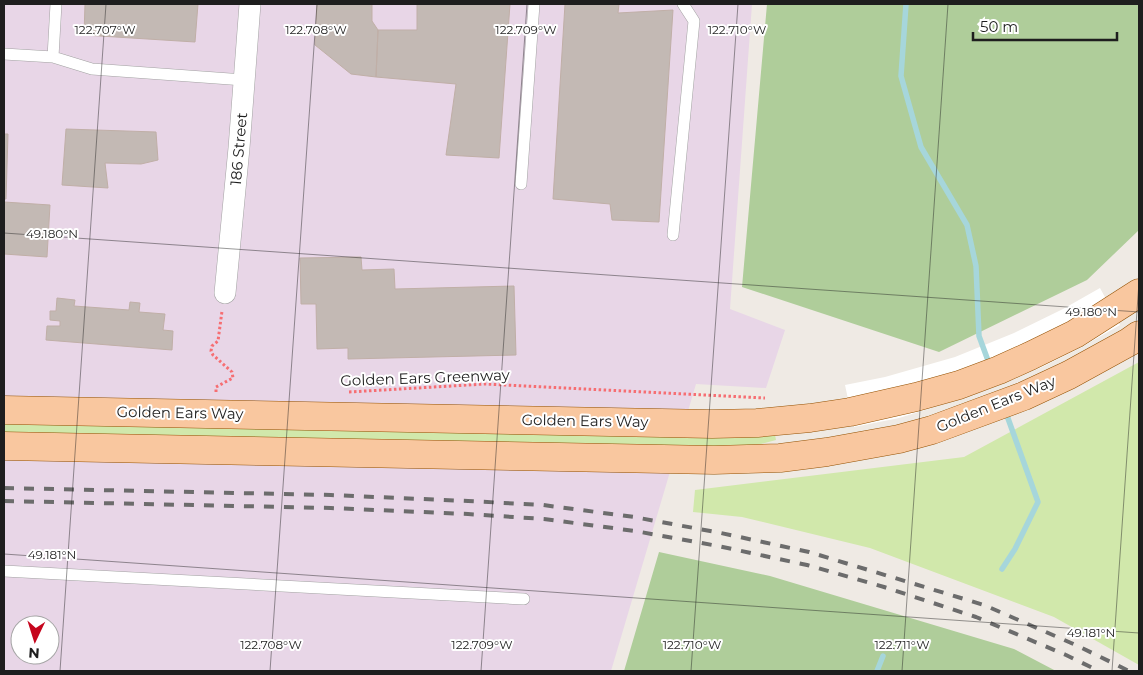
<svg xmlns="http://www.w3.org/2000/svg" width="1143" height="675" font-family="Montserrat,sans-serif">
<rect width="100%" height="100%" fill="#efeae4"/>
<!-- industrial -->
<path fill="#e8d6e7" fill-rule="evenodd" d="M4,4H752L730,309L785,330L766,388L696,384L611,671H4ZM20,625H50V655H20Z"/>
<!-- grass -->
<path fill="#d1e8ab" d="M1139,362V665L1054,617L870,548L742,517L693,512L695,490L964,457Z
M4,422L775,435L776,440L757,445L706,447L4,434Z"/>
<!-- forest -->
<path fill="#afcd9a" d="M767,4H1139V230L1087,280L939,352L742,287Z
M659,552L770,576L1014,649L1056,671H624Z"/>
<!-- pier -->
<path fill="#fff" d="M1100,288L1120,325L1080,348L1042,367L1005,383L964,398L899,418L854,427L845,385L885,377L955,357L1014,333L1063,309Z"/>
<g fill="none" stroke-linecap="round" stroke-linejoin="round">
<!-- stream -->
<path stroke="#a6d6db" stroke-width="5.5" d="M906,4L901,76L921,147L967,225L976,266L979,336L990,366
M1002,569L1015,549L1038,502L1005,410
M877,671L883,656"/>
</g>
<!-- building -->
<path fill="#c3b9b4" stroke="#c0afa7" d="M85,4H198L195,42L84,35Z
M317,4H372V21L378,30L376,77L351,74L315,45Z
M417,4H510L499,158L446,155L456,84L376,77L378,30H417Z
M565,4H619L618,13L673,10L659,222L612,220L610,204L553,199Z
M66,129L156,132L158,160L141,164L105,163L108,188L62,185Z
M4,134H8L6,199H4Z
M4,202L50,205L47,257L4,254Z
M361,257L362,270L394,269L395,289L514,286L516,355L348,359V348L317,349L316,304H301L300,258Z
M57,298L75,300L74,306L129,310L130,302L140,303L139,312L165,314L163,330L173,331L172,350L46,340L47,326H60V321L50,320V311H56Z"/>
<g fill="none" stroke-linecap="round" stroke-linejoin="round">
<!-- lane casing -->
<g stroke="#a2a2a2" stroke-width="12">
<path id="lane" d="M4,54L53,57L92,69L244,80
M53,57L56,4
M521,184L534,4
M673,235L694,21L683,4
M4,571L524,599"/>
</g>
<!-- street casing -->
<g stroke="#a2a2a2" stroke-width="22">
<path id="street" d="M225,293L239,148L250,4"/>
</g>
<!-- primary casing -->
<g stroke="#945204" stroke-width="29">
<path id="primary" d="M4,410L712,424L757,423L810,418L850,412L916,397L959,385L999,370L1030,356L1075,334L1139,293
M4,446L714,460L780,458L827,452L899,439L932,430L1024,396L1069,375L1129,342L1139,335"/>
</g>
<!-- path -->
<path stroke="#f66e72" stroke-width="3" stroke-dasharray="2.5 2.5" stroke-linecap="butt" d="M216,392V387L231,379L233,378L232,372L213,355L211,351L212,346L218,341L222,311
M349,392L485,384L765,398"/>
<!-- lane -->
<use href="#lane" stroke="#fff" stroke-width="11"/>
<!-- street -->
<use href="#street" stroke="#fff" stroke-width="21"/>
<!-- primary -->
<use href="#primary" stroke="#f9c79f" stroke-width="28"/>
<!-- rail -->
<path stroke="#6c6c6c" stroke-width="4" stroke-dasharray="10 10" stroke-linecap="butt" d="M4,488L331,495L468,501L543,505L634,517L721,533L809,552L984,605L1078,646L1129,671
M4,501L331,508L468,514L544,519L635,531L718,546L807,565L884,587L976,617L1066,655L1099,671"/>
</g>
<!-- ticks -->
<path fill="none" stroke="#1e1e1e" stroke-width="1" stroke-opacity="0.45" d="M4,233L1139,312M4,554L1139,633M60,671L106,4M270,671L317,4M481,671L527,4M691,671L738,4M902,671L948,4M1112,671L1139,282"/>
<g text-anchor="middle" stroke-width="4" stroke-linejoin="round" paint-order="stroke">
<!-- street labels -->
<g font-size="15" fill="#1e1e1e" stroke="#fff">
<text transform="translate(239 149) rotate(-85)" y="5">186 Street</text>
<text transform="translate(425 378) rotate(-2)" y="5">Golden Ears Greenway</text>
<text transform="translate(996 404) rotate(-22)" y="5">Golden Ears Way</text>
<text transform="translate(180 413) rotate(1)" y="5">Golden Ears Way</text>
<text transform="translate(585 421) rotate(1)" y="5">Golden Ears Way</text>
</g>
</g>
<g font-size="12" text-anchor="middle" fill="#1e1e1e" stroke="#fff" stroke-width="4" stroke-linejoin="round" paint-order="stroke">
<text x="105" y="34">122.707°W</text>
<text x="316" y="34">122.708°W</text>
<text x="526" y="34">122.709°W</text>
<text x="737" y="34">122.710°W</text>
<text x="52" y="238">49.180°N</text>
<text x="1091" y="316">49.180°N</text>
<text x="52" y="559">49.181°N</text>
<text x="1091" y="637">49.181°N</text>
<text x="271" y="649">122.708°W</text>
<text x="482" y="649">122.709°W</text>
<text x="692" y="649">122.710°W</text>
<text x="902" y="649">122.711°W</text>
</g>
<!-- border -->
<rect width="1143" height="675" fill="none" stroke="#1e1e1e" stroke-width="10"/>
<!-- north arrow -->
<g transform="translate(35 640) rotate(184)"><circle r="24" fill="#ffffff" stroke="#a5a5a5"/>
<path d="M0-4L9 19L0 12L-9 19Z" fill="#c6061e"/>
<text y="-8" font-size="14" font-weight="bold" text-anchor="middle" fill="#1e1e1e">N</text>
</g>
<!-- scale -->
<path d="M973 32v8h144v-8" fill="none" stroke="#1e1e1e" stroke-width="2.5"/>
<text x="980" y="32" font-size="15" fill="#1e1e1e" stroke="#ffffff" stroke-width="4" paint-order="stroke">50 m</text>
</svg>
